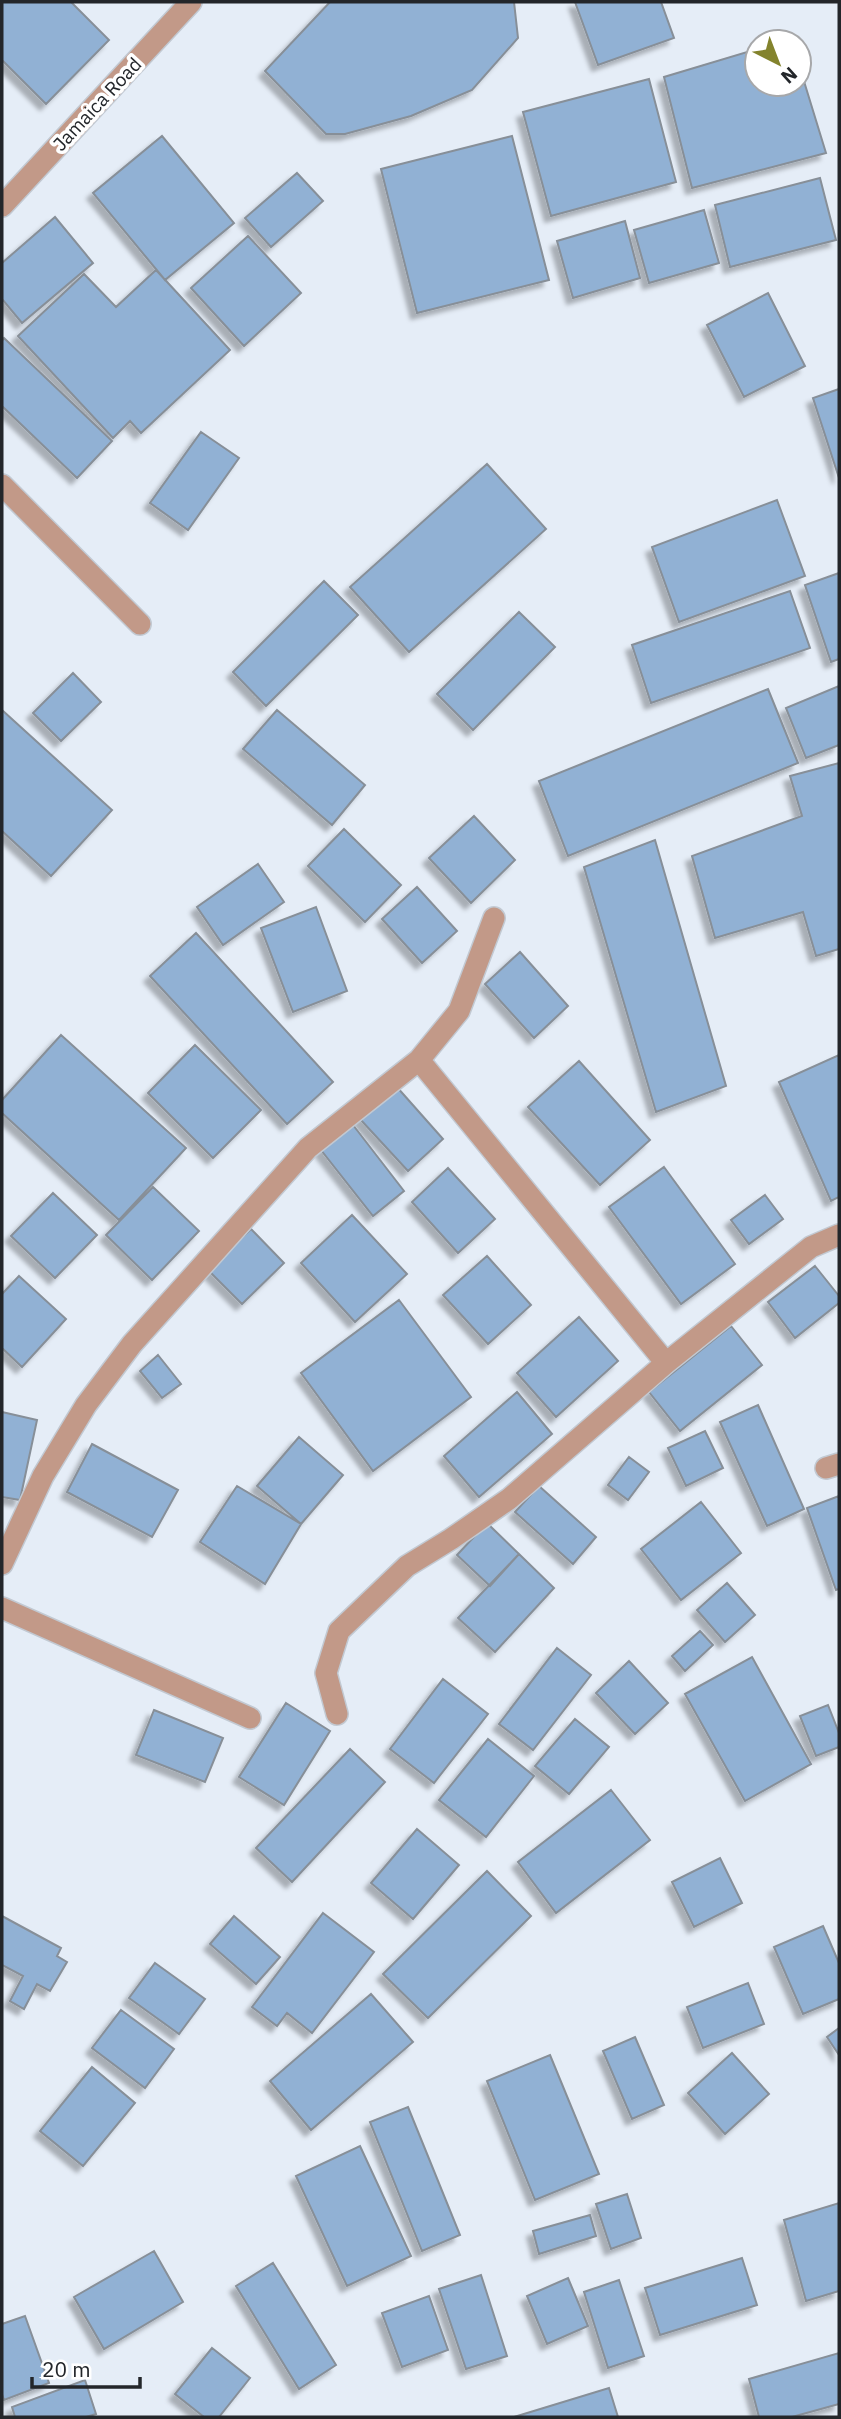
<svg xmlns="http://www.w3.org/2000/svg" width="841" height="2419" font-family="'IBM Plex Sans',sans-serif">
<defs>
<filter id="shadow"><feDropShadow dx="-6" dy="6" stdDeviation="2" flood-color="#0004"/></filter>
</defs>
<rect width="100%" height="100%" fill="#e5edf7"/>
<!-- building -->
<path fill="#91b1d4" stroke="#878f98" stroke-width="2" filter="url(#shadow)" d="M2,2H71L109,40L46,104L2,60Z
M330,2H514L518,38L472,90L411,116L345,134H326L265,71Z
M575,2H661L674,38L598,65Z
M757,49V84H799V65L826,153L692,188L664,77Z
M649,79L676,182L551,216L523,112Z
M162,136L234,223L165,280L93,193Z
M512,136L549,280L417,313L381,169Z
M297,173L323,201L271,247L245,218Z
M820,178L836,240L730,267L715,205Z
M704,210L719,263L649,283L634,230Z
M55,217L93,263L22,323L2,299V263Z
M625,221L640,278L573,298L557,241Z
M248,236L301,293L244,346L191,288Z
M156,270L230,350L141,433L130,421L113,438L18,336L84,274L116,307Z
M768,293L805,366L744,397L707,325Z
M4,338L112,441L77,478L2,406V341Z
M839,389V478L813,398Z
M201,432L239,458L188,530L150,503Z
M487,464L546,529L409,652L350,587Z
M777,500L805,576L679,622L652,547Z
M839,573V659L831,662L805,585Z
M324,581L358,615L266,706L233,672Z
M790,591L810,648L651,703L632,645Z
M519,612L555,647L473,730L437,694Z
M73,673L101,702L61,741L33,713Z
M839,686V745L806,758L786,708Z
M768,689L798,763L568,856L539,781Z
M2,710L112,810L51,876L2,831Z
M277,710L365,785L332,825L243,749Z
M839,763V949L816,956L803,912L715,938L692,856L802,816L790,776Z
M474,816L515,860L471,903L429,858Z
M344,829L401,885L365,922L308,866Z
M655,840L726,1086L656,1112L584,867Z
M258,864L284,902L223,945L197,907Z
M417,887L457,931L422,963L382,919Z
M316,907L347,991L293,1012L261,928Z
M196,933L333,1082L287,1124L150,976Z
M520,952L568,1006L534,1038L485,984Z
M61,1035L186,1148L119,1220L2,1113V1100Z
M195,1045L261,1110L213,1158L148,1093Z
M839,1055V1197L831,1201L779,1082Z
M579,1061L650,1140L600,1185L528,1107Z
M396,1086L443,1139L408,1171L360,1119Z
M353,1125L404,1191L373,1216L321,1150Z
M664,1167L735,1264L681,1304L609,1207Z
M448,1168L495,1219L458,1253L412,1202Z
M153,1187L199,1231L152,1280L106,1235Z
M53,1193L97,1235L55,1278L11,1236Z
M765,1195L783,1219L749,1244L731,1220Z
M352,1215L407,1274L355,1322L301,1263Z
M251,1229L284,1263L242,1304L208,1270Z
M487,1256L531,1305L488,1344L443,1295Z
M815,1266L839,1296V1303L795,1338L768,1302Z
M19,1276L66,1319L22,1367L2,1348V1294Z
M399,1300L471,1397L373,1471L301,1373Z
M579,1317L618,1361L556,1417L517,1373Z
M731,1326L762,1365L680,1431L649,1392Z
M158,1355L181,1384L162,1398L140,1371Z
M517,1392L552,1434L479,1497L444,1456Z
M758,1405L804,1509L767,1526L720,1422Z
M2,1412L37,1420L20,1500L2,1497Z
M705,1431L723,1468L686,1486L668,1448Z
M299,1437L343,1475L301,1524L257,1486Z
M92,1444L178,1490L152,1537L67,1492Z
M629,1457L649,1472L628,1500L608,1485Z
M237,1486L301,1524L265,1584L200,1542Z
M539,1486L596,1537L573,1564L515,1512Z
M839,1496V1589L836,1590L807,1508Z
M701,1502L741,1553L681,1600L641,1549Z
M487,1523L519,1554L490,1586L457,1555Z
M519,1554L554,1588L495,1652L458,1618Z
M727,1583L755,1615L725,1642L697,1610Z
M700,1631L713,1645L685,1671L672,1656Z
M557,1648L591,1675L533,1750L499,1724Z
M752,1657L811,1764L745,1801L685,1694Z
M629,1661L668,1703L635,1734L596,1693Z
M443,1679L488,1714L434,1783L390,1749Z
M286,1703L330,1731L284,1805L239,1777Z
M828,1705L839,1733V1747L816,1756L800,1716Z
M154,1710L223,1738L205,1782L136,1755Z
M575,1719L609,1747L569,1794L535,1766Z
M488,1739L534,1776L486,1837L439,1800Z
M350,1749L385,1782L292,1882L256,1848Z
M611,1790L650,1840L556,1913L518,1862Z
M417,1829L459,1865L413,1919L371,1883Z
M720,1858L742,1903L694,1927L672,1882Z
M487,1871L531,1916L428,2018L383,1974Z
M323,1913L374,1952L312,2033L287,2013L277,2026L252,2007Z
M2,1916L61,1948L57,1956L67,1962L50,1991L37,1984L24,2009L10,2001L23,1976L2,1965Z
M234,1916L280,1957L256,1984L210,1944Z
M823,1926L839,1963V1999L803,2014L774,1947Z
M155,1963L205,1999L179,2034L129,1998Z
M748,1983L764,2024L703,2048L687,2007Z
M371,1994L413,2042L311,2130L270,2081Z
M121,2010L174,2049L145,2088L92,2048Z
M839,2028V2055L827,2037Z
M635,2037L664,2105L632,2119L603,2051Z
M732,2053L769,2094L725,2134L688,2093Z
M550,2055L599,2174L535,2200L487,2081Z
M92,2067L135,2103L83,2166L40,2131Z
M408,2107L460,2235L422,2251L370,2122Z
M360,2146L411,2256L347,2286L296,2176Z
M627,2194L641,2238L611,2249L596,2204Z
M839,2203V2291L806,2301L784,2220Z
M590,2215L596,2236L539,2254L533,2231Z
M154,2251L183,2302L104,2349L74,2297Z
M742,2258L757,2305L660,2335L645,2288Z
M273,2263L336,2365L299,2389L236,2286Z
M481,2275L507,2356L466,2369L439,2289Z
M568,2278L588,2326L547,2344L527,2296Z
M619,2280L644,2356L608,2368L584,2292Z
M429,2296L448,2350L402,2367L382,2313Z
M25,2316L49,2383L4,2400L2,2394V2324Z
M212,2348L250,2378L219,2417H204L175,2394Z
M839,2353V2404L792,2417H759L749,2379Z
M85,2380L96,2414L86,2417H15L12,2407Z
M609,2388L618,2417H514Z"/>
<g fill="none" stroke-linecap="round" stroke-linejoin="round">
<!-- minor casing -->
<g stroke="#c2c9d2" stroke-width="24">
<path id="minor" d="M2,206L191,2
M2,485L140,624
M419,1060L666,1363
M826,1468L839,1464
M2,1564L43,1476L86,1405L132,1344L308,1148L419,1060L459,1011L494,918
M2,1608L250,1718
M337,1714L326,1673L339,1631L407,1566L451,1539L509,1499L666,1363L811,1247L839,1235"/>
</g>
<!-- minor -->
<use href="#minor" stroke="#c29988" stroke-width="21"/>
</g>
<g text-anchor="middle" stroke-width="7" stroke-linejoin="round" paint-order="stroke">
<!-- street labels -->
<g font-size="19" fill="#23262a" stroke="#fff">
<text transform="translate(97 104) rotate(-47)" y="7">Jamaica Road</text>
</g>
</g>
<!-- border -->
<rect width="841" height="2419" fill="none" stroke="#23262a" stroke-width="7"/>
<!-- north arrow -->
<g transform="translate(778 63) rotate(138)"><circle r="33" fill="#ffffff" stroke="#a7a8aa" stroke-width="2"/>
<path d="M0-5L12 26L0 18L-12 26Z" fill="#83832d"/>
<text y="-10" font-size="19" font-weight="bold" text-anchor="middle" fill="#23262a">N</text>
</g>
<!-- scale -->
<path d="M32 2377v10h108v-10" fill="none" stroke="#23262a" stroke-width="3.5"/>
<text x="42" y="2377" font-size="21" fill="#23262a" stroke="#ffffff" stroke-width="5" paint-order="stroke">20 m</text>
</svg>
